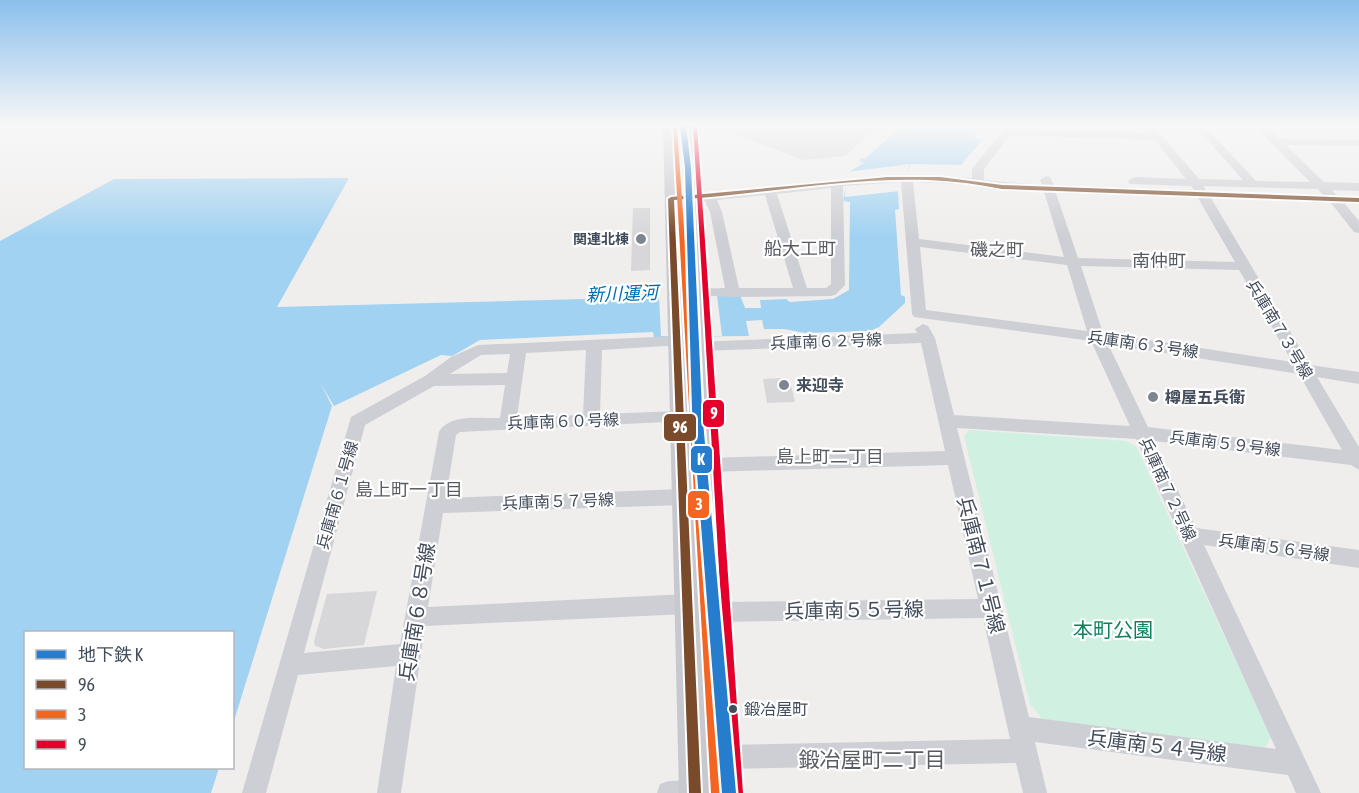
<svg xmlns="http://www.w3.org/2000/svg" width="1359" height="793" font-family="'Asap Condensed','Noto Sans JP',sans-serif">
<rect width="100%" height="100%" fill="#efeeed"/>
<!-- green -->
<path fill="#d0f0e1" d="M969,430L1126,441L1136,446L1271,737L1263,751L1042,719L1030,704L964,436Z"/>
<!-- water -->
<path fill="#a1d2f1" d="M903,125H983L973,137L982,140L961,165L911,164L898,191L899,209L895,210L901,295L905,297V303L879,327L870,331L805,333L784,329H764L762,320L746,321L749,336L654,337L653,332L480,340L452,356L441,355L334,406L321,384L332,406L233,724L232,632H26V768H219L211,793H0V241L114,179L349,178L277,307L740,295L745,308H761L760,300L786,299L790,302L833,299L849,290L850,202L843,201L849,172L864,163L859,161L861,158L865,159Z"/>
<!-- pier -->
<path fill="#efeeed" d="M910,164L900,191L845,197L847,172Z
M717,295L722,336H661L659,297Z"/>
<!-- building -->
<path fill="#d7d7d9" d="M708,124H881L845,156L803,160Z
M633,208H650V270L631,271Z
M783,378L784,381H790L795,402L767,403L763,379Z
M377,591L364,645L324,649L315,646L314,641L327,594Z"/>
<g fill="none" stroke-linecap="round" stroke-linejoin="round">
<!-- minor -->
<path fill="#cecfd4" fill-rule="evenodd" d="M1007,125H1017L1014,129L1149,133L1143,125H1153L1199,179L1243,180L1194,125H1204L1256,181L1310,182L1254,125H1265L1279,139L1359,140V146L1286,145L1324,182L1359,183V191L1332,190L1337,196H1359V204L1344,203L1359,221V233L1354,232L1331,203L1211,198L1310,365L1359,372V384L1317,377L1359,447V470L1351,465L1154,441L1196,528L1359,550V568L1204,545L1321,793H1296L1288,775L1035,742L1047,793H1023L1016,763L725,769L716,766L713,757L716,748L725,745L1010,739L983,618L716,622L709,619L705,612L709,605L716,602L978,599L948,465L707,472L701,470L698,465L701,460L707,458L945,451L921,343L700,351L692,346L695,342L917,333L915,329L923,324L928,326L935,338L954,415L1130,426L1091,341L914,317L912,314L901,182L843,186L845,285L835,295L830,296L733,297L691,295L689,292L691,289L725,288L710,212L705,201L671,203L665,199L671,195L712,194L879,176L921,175L972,178V169ZM1010,135L1155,140L1186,179L1134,177L1128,181L1130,184L1191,186L1194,190L1054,185L1050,177L1046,176L1040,180L1042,185L984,180V169ZM913,182L962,184L1002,191L1044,192L1064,257L919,239ZM1204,186L1318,189L1323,195L1206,191ZM831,188V284L826,288H807L777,194ZM1056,193L1198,198L1235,262L1078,258ZM765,195L793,288H739L722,212L717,200ZM920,247L1067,265L1087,331L926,310ZM1081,266L1239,270L1292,362L1103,333ZM1108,344L1299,374L1342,450L1148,427ZM957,428L1136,439L1276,749L1029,717Z
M677,336L682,337L685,341L682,345L602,350L600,414L680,411L686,413L688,417L686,421L460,432L456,435L446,498L682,489L689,492L691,497L689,502L682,505L443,513L428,607L687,594L694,597L697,604L694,611L687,614L425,626L401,793H377L396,666L298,675L266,793H242L351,417L425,376L451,357L478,345ZM586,350L583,415L517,417L526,353ZM510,354L507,373L450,374L481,355ZM505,385L500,418C482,419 450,413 439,432L400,644L304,653L365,425L434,386Z
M695,780L704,783L707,793H657L660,784L669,781Z"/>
<!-- major -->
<path fill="#c7c9ce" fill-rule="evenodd" d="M663,125H676L711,793H679Z
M678,125H692L744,793H712Z"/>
<!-- bus-1 casing -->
<g stroke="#fff" stroke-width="4">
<path id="bus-1" d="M888,177H940L1002,185L1359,198V202L1002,189C978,184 954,181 929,180C845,177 758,195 674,200L701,793H689L668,199L671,197Z"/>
</g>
<!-- bus-2 casing -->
<g stroke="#fff" stroke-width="4">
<path id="bus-2" d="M673,125L677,126L723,793H711Z"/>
</g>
<!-- bus-3 casing -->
<g stroke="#fff" stroke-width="4">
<path id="bus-3" d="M693,125H697L743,793H733L732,792Z"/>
</g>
<!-- bus-1 -->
<use href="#bus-1" fill="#7a4b2a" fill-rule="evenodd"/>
<!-- bus-2 -->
<use href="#bus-2" fill="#f26522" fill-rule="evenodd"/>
<!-- bus-3 -->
<use href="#bus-3" fill="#e4002b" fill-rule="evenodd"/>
<!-- metro-1 casing -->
<g stroke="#fff" stroke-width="5">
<path id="metro-1" d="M680,125H686L691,168L702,410L736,793H722L692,410L685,168Z"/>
</g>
<!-- metro-1 -->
<use href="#metro-1" fill="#267dce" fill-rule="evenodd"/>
</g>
<!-- sky -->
<linearGradient id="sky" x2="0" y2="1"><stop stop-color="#8bc0ec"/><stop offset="0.53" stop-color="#f8f7f7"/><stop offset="1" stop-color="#f8f7f7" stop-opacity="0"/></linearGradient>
<rect width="1359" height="236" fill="url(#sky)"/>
<!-- markers -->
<g fill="#7f858e" stroke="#fff" stroke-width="2">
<circle cx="641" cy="239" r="6"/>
<circle cx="784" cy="385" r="6"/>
<circle cx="1153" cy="397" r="6"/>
</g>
<circle fill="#434c5b" stroke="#fff" stroke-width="2" cx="733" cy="709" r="5"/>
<g text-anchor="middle" stroke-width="4.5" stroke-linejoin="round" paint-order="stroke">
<!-- far-poi labels -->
<g font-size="14" font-weight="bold" fill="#434c5b" stroke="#fff" text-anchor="end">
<text x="629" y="244">関連北棟</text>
</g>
<!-- street labels -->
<g font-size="16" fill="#434c5b" stroke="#fff">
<text transform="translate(1280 329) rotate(59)" y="6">兵庫南７３号線</text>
<text transform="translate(826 341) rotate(-2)" y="6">兵庫南６２号線</text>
<text transform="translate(1143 344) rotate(8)" y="6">兵庫南６３号線</text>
<text transform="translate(563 421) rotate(-2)" y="6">兵庫南６０号線</text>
<text transform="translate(1225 443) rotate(7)" y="6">兵庫南５９号線</text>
<text transform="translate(1168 489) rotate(65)" y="6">兵庫南７２号線</text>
<text transform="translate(337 495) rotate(-74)" y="6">兵庫南６１号線</text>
<text transform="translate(558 501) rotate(-2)" y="6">兵庫南５７号線</text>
<text transform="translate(1274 547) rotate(8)" y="6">兵庫南５６号線</text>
</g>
<!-- poi labels -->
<g font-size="16" font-weight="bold" fill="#434c5b" stroke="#fff" text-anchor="start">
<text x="796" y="391">来迎寺</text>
<text x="1165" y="403">樽屋五兵衛</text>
</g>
<!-- near-bus labels -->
<g font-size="16" fill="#434c5b" stroke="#fff" text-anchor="start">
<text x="744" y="715">鍛冶屋町</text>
</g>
<!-- neighbourhood labels -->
<g font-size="18" fill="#595b62" stroke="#fff">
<text x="800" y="255">船大工町</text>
<text x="997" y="256">磯之町</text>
<text x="1159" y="267">南仲町</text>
<text x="830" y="463">島上町二丁目</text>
<text x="409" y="496">島上町一丁目</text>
</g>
<!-- water labels -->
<g font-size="18" font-style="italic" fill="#016db1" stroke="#fff">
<text transform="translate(622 294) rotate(-2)" y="6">新川運河</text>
</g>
<!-- near-street labels -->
<g font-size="20" fill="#434c5b" stroke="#fff">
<text transform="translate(981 565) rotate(76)" y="7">兵庫南７１号線</text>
<text transform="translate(854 610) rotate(-1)" y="7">兵庫南５５号線</text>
<text transform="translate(417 612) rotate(-81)" y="7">兵庫南６８号線</text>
<text transform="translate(1157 746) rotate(7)" y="7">兵庫南５４号線</text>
</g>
<!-- near-park labels -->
<g font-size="20" fill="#0f825d" stroke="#fff">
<text x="1113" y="637">本町公園</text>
</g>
<!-- near-neighbourhood labels -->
<g font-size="21" fill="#595b62" stroke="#fff">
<text x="872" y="767">鍛冶屋町二丁目</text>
</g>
</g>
<g stroke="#fff" stroke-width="2">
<rect x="702" y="399" width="23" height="29" rx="6" fill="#e4002b"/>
<rect x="663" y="413" width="34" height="29" rx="6" fill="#7a4b2a"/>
<rect x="690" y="445" width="23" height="29" rx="6" fill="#267dce"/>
<rect x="687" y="490" width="23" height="29" rx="6" fill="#f26522"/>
</g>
<g font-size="16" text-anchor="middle" font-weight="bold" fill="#fff">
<text x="714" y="419">9</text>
<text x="680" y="433">96</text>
<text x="701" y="465">K</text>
<text x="699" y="510">3</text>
</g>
<!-- legend -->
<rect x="24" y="631" width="210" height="138" fill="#ffffff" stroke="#b4b7bd" stroke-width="1.5"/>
<rect x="36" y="650" width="30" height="9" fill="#267dce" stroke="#b4b7bd" stroke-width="1.5"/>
<text x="78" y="661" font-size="18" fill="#434c5b">地下鉄 K</text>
<rect x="36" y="680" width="30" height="9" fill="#7a4b2a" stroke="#b4b7bd" stroke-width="1.5"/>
<text x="78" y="691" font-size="18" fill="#434c5b">96</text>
<rect x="36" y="710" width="30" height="9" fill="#f26522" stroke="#b4b7bd" stroke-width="1.5"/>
<text x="78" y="721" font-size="18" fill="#434c5b">3</text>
<rect x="36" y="740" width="30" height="9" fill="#e4002b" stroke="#b4b7bd" stroke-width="1.5"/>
<text x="78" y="751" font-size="18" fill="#434c5b">9</text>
</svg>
